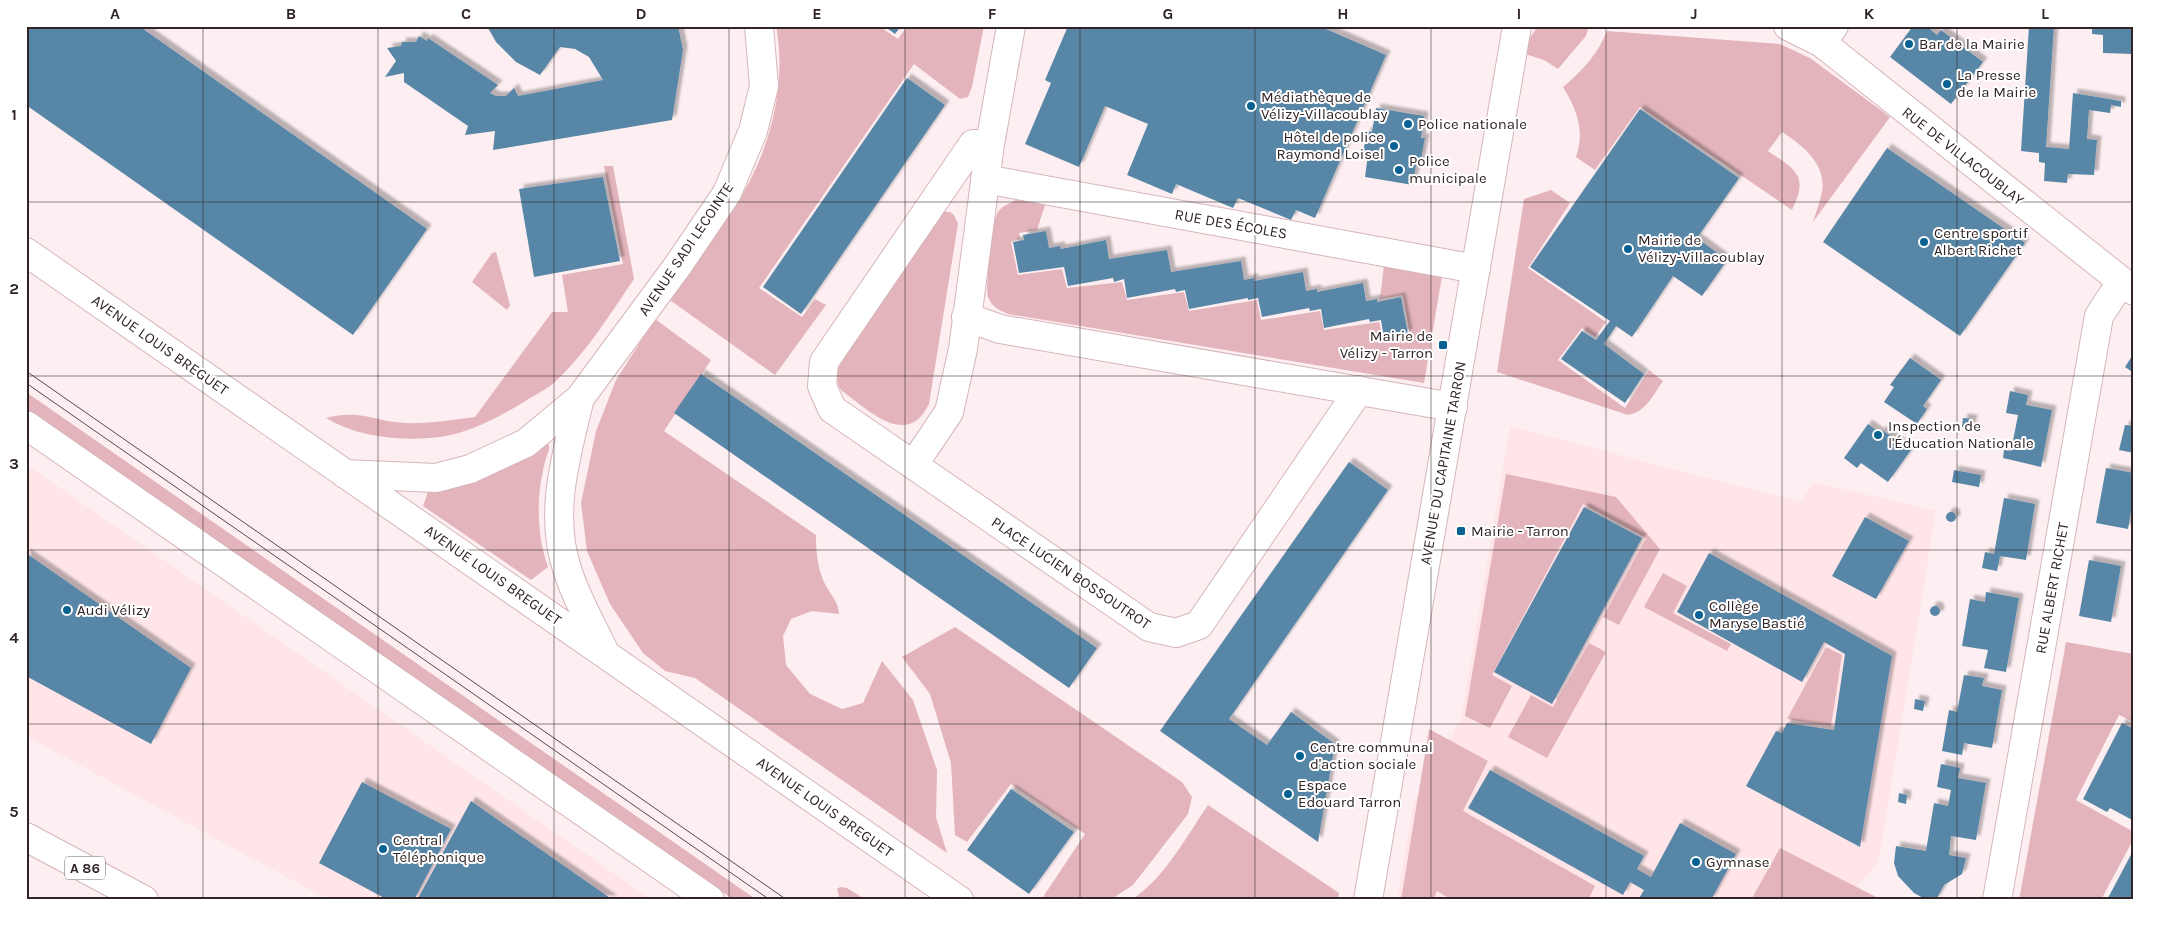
<svg xmlns="http://www.w3.org/2000/svg" width="2160" height="926" font-family="Karla,sans-serif">
<defs>
<filter id="shadow"><feDropShadow dx="4.5" dy="-4.5" stdDeviation="1" flood-color="#0004"/></filter>
</defs>
<rect width="100%" height="100%" fill="#fdeff1"/>
<!-- built -->
<path fill="#ffe5e8" d="M1510,426L1800,502L1814,482L1936,511L1879,861L1855,889L1754,900H1397L1414,802L1461,719Z
M26,464L652,900H329L26,736Z"/>
<!-- green -->
<path fill="#e3b4bb" d="M776,26H879L898,39L907,26H984L972,87L968,97L960,99L914,64L759,288L802,317L815,299L826,305L775,375L667,298C689,269 713,241 733,210C768,157 788,89 776,26Z
M1538,26H1589L1586,36L1558,69L1544,60L1525,54L1527,42Z
M1607,31L1780,44L1810,58L1890,117L1813,222C1816,212 1820,202 1822,192C1827,164 1802,145 1782,132L1768,151C1796,170 1809,175 1792,210L1640,107L1595,170L1576,157C1585,131 1577,110 1563,87C1582,71 1598,54 1607,31Z
M604,166H613L634,279C610,314 587,352 556,381C548,389 536,394 527,400C504,414 478,429 451,435C412,443 360,439 326,418C360,409 373,421 405,423C428,424 453,420 475,417L552,312H568L562,275L623,264Z
M1551,190L1570,203L1528,268L1606,322L1595,337L1582,328L1558,360L1625,408L1649,370L1663,381C1653,395 1646,412 1628,415L1497,372L1524,199Z
M1016,200L1045,205L1037,230L1019,233L1020,239L1011,242L1018,275L1062,269L1067,288L1122,282L1127,300L1184,292L1189,311L1257,300L1261,320L1320,311L1324,330L1379,322L1384,342L1410,335L1403,295L1380,299L1384,265L1442,276L1424,383L1008,314C999,310 992,307 988,297C985,288 992,226 996,216C999,207 1008,204 1016,200Z
M944,212C953,211 955,216 958,224L929,404C907,450 867,409 841,390C834,379 837,369 842,357L939,215Z
M496,252L510,305L507,310L472,282L492,253Z
M655,319L711,360L664,431L816,535C816,551 817,566 824,582C829,593 839,602 839,614L812,611L791,619L783,636L786,665L810,694L842,709L863,703L882,661L913,700L937,770L936,817L947,853L695,678L665,671L643,653L610,604L587,551L581,503L596,431L616,380Z
M26,392L757,900H734L26,409Z
M545,444L549,445V449C536,486 535,531 548,567L531,580L423,506L429,489C473,483 509,471 545,444Z
M1506,474L1616,497L1660,549L1619,625L1603,617L1646,538L1583,504L1492,675L1512,686L1490,728L1465,716Z
M1663,573L1687,586L1673,613L1731,644L1727,651L1644,607Z
M955,627L1182,782L1192,797L1188,814L1133,885L1110,900H1047L1043,897L1085,834L1011,784L967,842L955,835L951,763L930,694L902,657Z
M2066,642L2134,654V722L2119,715L2076,800L2134,832V838L2101,900H2019Z
M1589,643L1606,652L1547,758L1508,737L1531,695L1553,707Z
M1826,647L1842,655L1831,726L1787,719Z
M1429,729L1488,761L1463,811L1595,886L1588,900H1452L1437,891L1433,900H1401Z
M1208,805L1339,893L1338,900H1131C1165,878 1186,837 1208,805Z
M1780,848L1882,900H1751Z
M840,887L847,888L866,900H840L837,889Z"/>
<!-- building -->
<path fill="#5986a7" filter="url(#shadow)" d="M26,26H139L427,229L353,335L26,105Z
M487,26H678L683,50L672,120L493,150L495,131L465,135L468,126L404,82V73L385,77L396,61L387,48L401,46L402,42H416L419,36L427,41L428,38L498,85L490,93L496,96H506L514,88L518,96L603,80L589,57L575,49L560,47L540,75L516,62L496,42Z
M884,26H901L895,34Z
M1068,26H1319L1386,55L1315,218L1296,210L1291,220L1238,198L1233,208L1176,184L1172,194L1127,175L1148,124L1105,106L1079,167L1025,144L1051,83L1045,80Z
M1913,26H1926L1937,35L1941,30L1983,62L1951,104L1890,57Z
M2029,26H2054L2046,147L2069,149L2073,93L2121,101V107L2111,105L2110,113L2089,110L2087,139L2097,140L2094,175L2068,174L2067,183L2044,181L2045,163L2039,162V153L2021,151Z
M2092,26H2134L2133,54L2103,53V35L2092,34Z
M907,78L945,105L801,314L763,287Z
M1376,108L1424,116L1421,138H1425L1420,164H1416L1413,185L1365,177L1368,154L1363,153L1367,131L1372,132Z
M1640,109L1739,178L1697,238L1727,260L1702,296L1673,276L1632,337L1616,326L1604,344L1644,374L1625,403L1561,359L1582,331L1596,340L1610,321L1530,267Z
M1887,148L2025,243L1960,336L1823,242Z
M603,177L620,261L534,277L519,189Z
M1046,231L1049,248L1060,246L1061,249L1106,240L1109,259L1167,250L1171,272L1241,261L1244,280L1254,278V281L1303,272L1306,291L1317,289V292L1363,283L1366,301L1377,299V302L1401,297L1408,334L1384,339L1381,320L1370,322L1369,319L1324,328L1321,309L1310,311L1309,308L1262,317L1258,298L1248,300V298L1189,309L1185,290L1176,292L1175,289L1127,298L1124,279L1114,282L1113,278L1068,286L1064,267L1019,273L1013,242L1024,240L1023,235Z
M2134,353V373L2125,367Z
M1910,358L1941,380L1923,406L1927,409L1917,424L1884,402L1894,387L1890,385Z
M701,374L1097,648L1069,688L674,413Z
M2010,391L2028,395L2026,405L2052,410L2041,467L2003,458L2004,450L2011,451L2018,415L2006,413Z
M1963,418L1973,419L1971,429L1962,427Z
M1868,424L1880,433L1882,430L1911,450L1888,482L1861,463L1857,468L1844,458Z
M2125,425L2134,426V453L2119,450Z
M1349,462L1388,490L1229,719L1267,745L1291,712L1335,744L1318,842L1160,731Z
M2106,468L2134,473V494L2128,529L2096,523Z
M1954,470L1981,475L1979,487L1952,482Z
M2004,498L2035,504L2026,560L2000,556L1997,571L1982,568L1985,552L1994,554Z
M1584,507L1642,538L1552,704L1494,672Z
M1946 517a5 5 0 1 1 10 0a5 5 0 1 1-10 0Z
M1865,517L1909,541L1876,599L1832,576Z
M26,553L191,668L151,744L26,676Z
M1709,553L1892,656L1860,847L1746,786L1776,731L1782,733L1787,723L1834,730L1845,654L1824,642L1802,682L1677,612Z
M2089,560L2121,566L2111,622L2079,616Z
M1986,592L2019,598L2006,672L1984,668L1988,650L1962,646L1970,599L1985,602Z
M1930 611a5 5 0 1 1 10 0a5 5 0 1 1-10 0Z
M1964,675L1984,678L1982,686L2002,690L1992,748L1964,743L1962,755L1942,751L1949,710L1957,712Z
M1915,699L1925,701L1923,711L1914,709Z
M2122,723L2134,729V821L2110,808L2107,812L2083,799Z
M1941,764L1960,768L1958,778L1986,783L1976,840L1951,836L1949,855L1966,858L1962,874L1944,885L1936,900H1927L1914,893L1898,876L1894,863L1896,846L1926,851L1934,803L1948,806L1951,790L1937,787Z
M1490,770L1644,856L1637,869L1651,877L1680,823L1736,854L1711,900H1638L1644,890L1630,882L1623,895L1468,808Z
M362,782L451,829L414,900H388L319,863Z
M1011,789L1074,832L1029,894L967,850Z
M1899,793L1907,795L1906,804L1898,802Z
M471,801L613,900H417Z
M2134,849V900H2111L2108,898Z"/>
<g fill="none" stroke-linecap="round" stroke-linejoin="round">
<!-- street casing -->
<g stroke="#d6b5b9" stroke-width="30">
<path id="street" d="M1822,43L1834,26
M990,144H973L824,362L822,386L832,409L1149,627L1176,633L1199,625L1359,390
M985,179L1476,269
M966,317L1000,329L1453,407
M914,464L949,412L963,349L990,144L1011,26
M1997,900L2099,316L2114,293L2123,283"/>
</g>
<!-- secondary casing -->
<g stroke="#d6b5b9" stroke-width="30">
<path id="secondary" d="M1788,26L1822,43L2134,291
M26,252L959,900
M580,398C566,456 548,514 568,572C577,600 593,627 605,653
M26,425L710,900
M345,474L436,478L470,469L526,443L580,398L679,264L727,193L753,131L764,86L759,26
M1368,900L1517,26"/>
</g>
<!-- highway casing -->
<g stroke="#d6b5b9" stroke-width="30">
<path id="highway" d="M26,837L144,900"/>
</g>
<!-- street -->
<use href="#street" stroke="#fff" stroke-width="28"/>
<!-- secondary -->
<use href="#secondary" stroke="#fff" stroke-width="28"/>
<!-- highway -->
<use href="#highway" stroke="#fff" stroke-width="28"/>
<!-- tram -->
<path stroke="#574a4c" stroke-width="1" d="M26,371L787,900
M26,383L770,900"/>
</g>
<!-- grid -->
<path fill="none" stroke="#312426" stroke-width="1" stroke-opacity="0.55" d="M203,26V900M378,26V900M554,26V900M729,26V900M905,26V900M1080,26V900M1255,26V900M1431,26V900M1606,26V900M1782,26V900M1957,26V900M26,202H2134M26,376H2134M26,550H2134M26,724H2134"/>
<!-- markers -->
<g fill="#076192" stroke="#fff" stroke-width="2">
<circle cx="1909" cy="44" r="5"/>
<circle cx="1947" cy="84" r="5"/>
<circle cx="1251" cy="106" r="5"/>
<circle cx="1408" cy="124" r="5"/>
<circle cx="1394" cy="146" r="5"/>
<circle cx="1399" cy="170" r="5"/>
<circle cx="1924" cy="242" r="5"/>
<circle cx="1628" cy="249" r="5"/>
<rect x="1438" y="340" width="10" height="10" rx="2.5"/>
<circle cx="1878" cy="435" r="5"/>
<rect x="1456" y="526" width="10" height="10" rx="2.5"/>
<circle cx="67" cy="610" r="5"/>
<circle cx="1699" cy="615" r="5"/>
<circle cx="1300" cy="756" r="5"/>
<circle cx="1288" cy="794" r="5"/>
<circle cx="383" cy="849" r="5"/>
<circle cx="1696" cy="862" r="5"/>
</g>
<g text-anchor="middle" stroke-width="4" stroke-linejoin="round" paint-order="stroke">
<!-- shield labels -->
<rect fill="#fff" stroke="#6f6667" stroke-width="1" x="65" y="856.5" width="40" height="23" rx="4"/>
<g font-size="14" font-weight="bold" fill="#312426">
<text x="85" y="873">A 86</text>
</g>
<!-- poi labels -->
<g font-size="15" fill="#312426" stroke="#fff" text-anchor="start">
<text x="1919" y="49">Bar de la Mairie</text>
<text x="1957" y="80">La Presse<tspan x="1957" dy="17">de la Mairie</tspan></text>
<text x="1261" y="102">Médiathèque de<tspan x="1261" dy="17">Vélizy-Villacoublay</tspan></text>
<text x="1418" y="129">Police nationale</text>
<text x="1384" y="142" text-anchor="end">Hôtel de police<tspan x="1384" dy="17">Raymond Loisel</tspan></text>
<text x="1409" y="166">Police<tspan x="1409" dy="17">municipale</tspan></text>
<text x="1934" y="238">Centre sportif<tspan x="1934" dy="17">Albert Richet</tspan></text>
<text x="1638" y="245">Mairie de<tspan x="1638" dy="17">Vélizy-Villacoublay</tspan></text>
<text x="1433" y="341" text-anchor="end">Mairie de<tspan x="1433" dy="17">Vélizy - Tarron</tspan></text>
<text x="1888" y="431">Inspection de<tspan x="1888" dy="17">l'Éducation Nationale</tspan></text>
<text x="1471" y="536">Mairie - Tarron</text>
<text x="1709" y="611">Collège<tspan x="1709" dy="17">Maryse Bastié</tspan></text>
<text x="77" y="615">Audi Vélizy</text>
<text x="1310" y="752">Centre communal<tspan x="1310" dy="17">d'action sociale</tspan></text>
<text x="1298" y="790">Espace<tspan x="1298" dy="17">Edouard Tarron</tspan></text>
<text x="393" y="845">Central<tspan x="393" dy="17">Téléphonique</tspan></text>
<text x="1706" y="867">Gymnase</text>
</g>
<!-- street labels -->
<g font-size="15" fill="#312426" stroke="#fff">
<text transform="translate(1963 156) rotate(38)" y="5">RUE DE VILLACOUBLAY</text>
<text transform="translate(1231 224) rotate(10)" y="5">RUE DES ÉCOLES</text>
<text transform="translate(686 249) rotate(-56)" y="5">AVENUE SADI LECOINTE</text>
<text transform="translate(160 345) rotate(35)" y="5">AVENUE LOUIS BREGUET</text>
<text transform="translate(1443 463) rotate(-80)" y="5">AVENUE DU CAPITAINE TARRON</text>
<text transform="translate(1071 573) rotate(34)" y="5">PLACE LUCIEN BOSSOUTROT</text>
<text transform="translate(493 575) rotate(35)" y="5">AVENUE LOUIS BREGUET</text>
<text transform="translate(2052 588) rotate(-80)" y="5">RUE ALBERT RICHET</text>
<text transform="translate(825 807) rotate(35)" y="5">AVENUE LOUIS BREGUET</text>
</g>
</g>
<!-- border -->
<rect width="2160" height="926" fill="none" stroke="#ffffff" stroke-width="55"/>
<rect x="28" y="28" width="2104" height="870" fill="none" stroke="#312426" stroke-width="2"/>
<g font-size="16" text-anchor="middle" font-weight="bold" fill="#312426">
<text x="115" y="19">A</text>
<text x="291" y="19">B</text>
<text x="466" y="19">C</text>
<text x="641" y="19">D</text>
<text x="817" y="19">E</text>
<text x="992" y="19">F</text>
<text x="1168" y="19">G</text>
<text x="1343" y="19">H</text>
<text x="1519" y="19">I</text>
<text x="1694" y="19">J</text>
<text x="1869" y="19">K</text>
<text x="2045" y="19">L</text>
<text x="14" y="120">1</text>
<text x="14" y="294">2</text>
<text x="14" y="469">3</text>
<text x="14" y="643">4</text>
<text x="14" y="817">5</text>
</g>
</svg>
